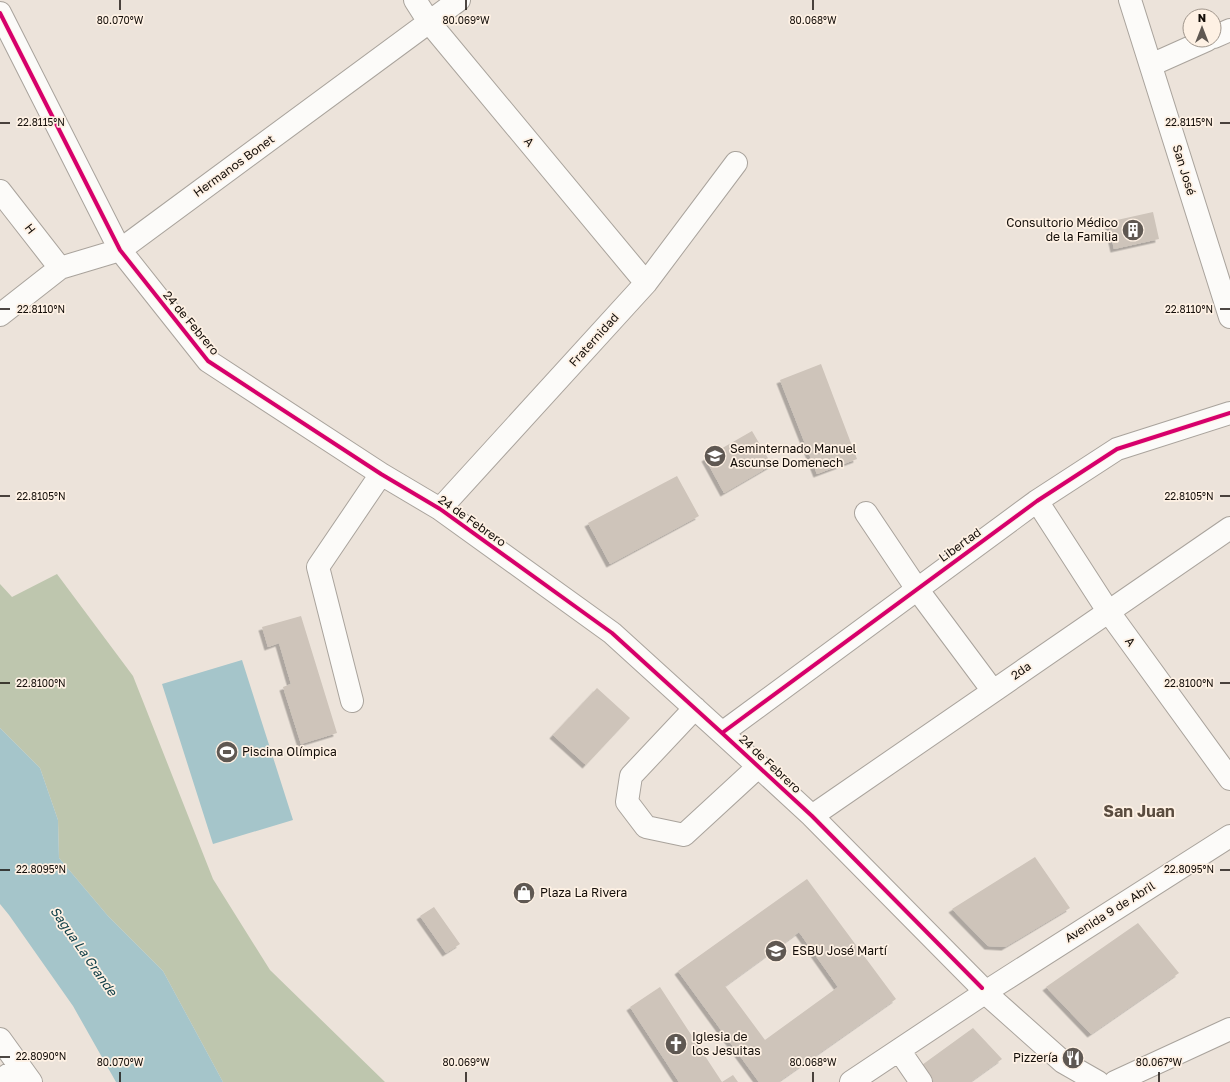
<svg xmlns="http://www.w3.org/2000/svg" width="1230" height="1082" font-family="'Golos Text',sans-serif">
<defs>
<filter id="shadow"><feDropShadow dx="-3.5" dy="3.5" stdDeviation="0" flood-color="#0004"/></filter>
</defs>
<rect width="100%" height="100%" fill="#ece3da"/>
<!-- forest -->
<path fill="#bec6ae" d="M57,574L133,676L213,879L270,970L385,1082H223L163,971L108,916L59,858L58,820L40,768L0,728V584L12,597Z"/>
<!-- water -->
<path fill="#a5c5ca" d="M242,660L293,820L213,844L162,684Z
M0,728L40,768L58,820L59,858L108,916L163,971L223,1082H116L73,1006L9,915L0,904Z"/>
<!-- building -->
<path fill="#cec4ba" fill-rule="evenodd" filter="url(#shadow)" d="M1153,212L1159,239L1114,249L1108,222Z
M821,364L857,459L817,474L780,380Z
M752,431L772,465L724,493L705,458Z
M677,476L699,516L610,564L588,523Z
M301,616L337,733L301,744L283,687L291,684L279,643L268,647L262,627Z
M597,688L630,718L586,765L553,735Z
M1035,857L1070,908L1005,947L988,946L952,909Z
M807,879L896,999L778,1082H759L678,971ZM799,932L838,987L765,1040L725,986Z
M434,907L460,944L446,953L420,916Z
M1138,923L1179,973L1091,1034L1046,987Z
M660,987L722,1082H679L630,1007Z
M973,1028L1002,1059L970,1082H934L922,1065Z
M733,1075L738,1082H722Z"/>
<g fill="none" stroke-linecap="round" stroke-linejoin="round">
<!-- minor casing -->
<g stroke="#a9a39c" stroke-width="24">
<path id="minor" d="M415,0L429,22L646,283
M1130,0L1230,317
M0,13L120,250L208,361L381,474L440,509L612,633L722,733L812,816L982,988
M1214,37L1230,30
M1151,65L1207,40
M0,191L60,268
M0,315L60,268L120,250L459,0
M1037,501L1108,611L1230,779
M440,509L646,283L736,163
M866,513L917,589L993,691
M352,701L318,567L381,474
M695,708L631,776L627,802L646,827L684,835L759,766
M722,733L1037,501L1117,449L1230,413
M812,816L1230,528
M990,989L1230,836
M0,1039L31,1082
M899,1050L921,1082
M0,1080L20,1067
M851,1082L980,996
M1115,1082L1230,1029"/>
</g>
<!-- major casing -->
<g stroke="#a9a39c" stroke-width="24">
<path id="major" d="M990,997L1063,1062L1098,1082"/>
</g>
<!-- minor -->
<use href="#minor" stroke="#fcfbf9" stroke-width="22"/>
<!-- major -->
<use href="#major" stroke="#fcfbf9" stroke-width="22"/>
<!-- cycleway casing -->
<g stroke="#fef1e4" stroke-width="6">
<path id="cycleway" d="M0,13L120,250L208,361L381,474L440,509L612,633L722,733L812,816L982,988
M722,733L1037,501L1117,449L1230,413"/>
</g>
<!-- cycleway -->
<use href="#cycleway" stroke="#d6006c" stroke-width="4"/>
</g>
<!-- ticks -->
<path fill="none" stroke="#130d08" stroke-width="1.5" d="M120,0V10M466,0V10M813,0V10M0,123H10M1220,123H1230M0,309H10M1220,309H1230M0,496H10M1220,496H1230M0,683H10M1220,683H1230M0,870H10M1220,870H1230M0,1057H10M120,1072V1082M466,1072V1082M813,1072V1082M1159,1072V1082"/>
<!-- icons -->
<defs>
<g id="building-disc" transform="scale(1.15)"><circle r="9.5" fill="#5f5852" stroke="#fef1e4"/><path d="M-4-6H4V6H1V3H-1V6H-4ZM-2.5-4.3h1.7v1.8h-1.7ZM.8-4.3h1.7v1.8H.8ZM-2.5-1h1.7V.8h-1.7ZM.8-1h1.7V.8H.8Z" fill="#fff"/></g>
<g id="school-disc" transform="scale(1.15)"><circle r="9.5" fill="#5f5852" stroke="#fef1e4"/><path d="M0-5L7-2L0 1L-7-2ZM-4 1L0 2.5L4 1V4Q0 6-4 4Z" fill="#fff"/></g>
<g id="stadium-disc" transform="scale(1.15)"><circle r="9.5" fill="#5f5852" stroke="#fef1e4"/><path d="M0-5a6.5 5 0 1 0 0 10a6.5 5 0 1 0 0-10ZM-3.5-1.8h7v3.6h-7Z" fill="#fff"/></g>
<g id="shop-disc" transform="scale(1.15)"><circle r="9.5" fill="#5f5852" stroke="#fef1e4"/><path d="M-5-2.5h2.3a2.7 3.5 0 0 1 5.4 0H5L5.5 6h-11ZM-1.5-2.5h3a1.5 2.3 0 0 0-3 0Z" fill="#fff"/></g>
<g id="church-disc" transform="scale(1.15)"><circle r="9.5" fill="#5f5852" stroke="#fef1e4"/><path d="M-1.2-6h2.4v3.5h3.3v2.4h-3.3V6h-2.4V-.1h-3.3v-2.4h3.3Z" fill="#fff"/></g>
<g id="restaurant-disc" transform="scale(1.15)"><circle r="9.5" fill="#5f5852" stroke="#fef1e4"/><path d="M-5-6h1v4h1v-4h1v4h1v-4h1v5L-1.5 .5V6h-2V.5L-5-1ZM5-6V6H3V1.5H1.5Q1.5-4 5-6Z" fill="#fff"/></g>
</defs>
<g fill-rule="evenodd">
<use href="#building-disc" x="1133" y="230"/>
<use href="#school-disc" x="715" y="456"/>
<use href="#stadium-disc" x="227" y="752"/>
<use href="#shop-disc" x="524" y="893"/>
<use href="#school-disc" x="776" y="951"/>
<use href="#church-disc" x="676" y="1044"/>
<use href="#restaurant-disc" x="1073" y="1058"/>
</g>
<g text-anchor="middle" stroke-width="3.5" stroke-linejoin="round" paint-order="stroke">
<!-- street labels -->
<g font-size="12" fill="#130d08" stroke="#fef1e4">
<text transform="translate(529 142) rotate(50)" y="4">A</text>
<text transform="translate(234 166) rotate(-36)" y="4">Hermanos Bonet</text>
<text transform="translate(1184 170) rotate(73)" y="4">San José</text>
<text transform="translate(30 229) rotate(52)" y="4">H</text>
<text transform="translate(191 323) rotate(50)" y="4">24 de Febrero</text>
<text transform="translate(594 340) rotate(-48)" y="4">Fraternidad</text>
<text transform="translate(472 521) rotate(35)" y="4">24 de Febrero</text>
<text transform="translate(960 545) rotate(-36)" y="4">Libertad</text>
<text transform="translate(1130 642) rotate(54)" y="4">A</text>
<text transform="translate(1021 671) rotate(-35)" y="4">2da</text>
<text transform="translate(770 764) rotate(43)" y="4">24 de Febrero</text>
<text transform="translate(1110 912) rotate(-32)" y="4">Avenida 9 de Abril</text>
</g>
<!-- poi labels -->
<g font-size="12" fill="#130d08" stroke="#fef1e4" text-anchor="start">
<text x="1118" y="227" text-anchor="end">Consultorio Médico<tspan x="1118" dy="14">de la Familia</tspan></text>
<text x="730" y="453">Seminternado Manuel<tspan x="730" dy="14">Ascunse Domenech</tspan></text>
<text x="242" y="756">Piscina Olímpica</text>
<text x="540" y="897">Plaza La Rivera</text>
<text x="792" y="955">ESBU José Martí</text>
<text x="692" y="1041">Iglesia de<tspan x="692" dy="14">los Jesuitas</tspan></text>
<text x="1058" y="1062" text-anchor="end">Pizzería</text>
</g>
<!-- water labels -->
<g font-size="13" font-style="italic" fill="#114049" stroke="#fef1e4">
<text transform="translate(84 951) rotate(55)" y="5">Sagua La Grande</text>
</g>
<!-- district labels -->
<g font-size="16" font-weight="bold" fill="#5a4c3f" stroke="#fef1e4">
<text x="1139" y="817">San Juan</text>
</g>
</g>
<g font-size="10" text-anchor="middle" fill="#130d08" stroke="#fef1e4" stroke-width="3.5" stroke-linejoin="round" paint-order="stroke">
<text x="120" y="24">80.070°W</text>
<text x="466" y="24">80.069°W</text>
<text x="813" y="24">80.068°W</text>
<text x="41" y="126">22.8115°N</text>
<text x="1189" y="126">22.8115°N</text>
<text x="41" y="313">22.8110°N</text>
<text x="1189" y="313">22.8110°N</text>
<text x="41" y="500">22.8105°N</text>
<text x="1189" y="500">22.8105°N</text>
<text x="41" y="687">22.8100°N</text>
<text x="1189" y="687">22.8100°N</text>
<text x="41" y="873">22.8095°N</text>
<text x="1189" y="873">22.8095°N</text>
<text x="41" y="1060">22.8090°N</text>
<text x="120" y="1066">80.070°W</text>
<text x="466" y="1066">80.069°W</text>
<text x="813" y="1066">80.068°W</text>
<text x="1159" y="1066">80.067°W</text>
</g>
<!-- north arrow -->
<g transform="translate(1202 28)"><circle r="19" fill="#fef1e4" stroke="#a0968c"/>
<path d="M0-3L7 15L0 10L-7 15Z" fill="#5f5852"/>
<text y="-6" font-size="11" font-weight="bold" text-anchor="middle" fill="#130d08">N</text>
</g>
</svg>
